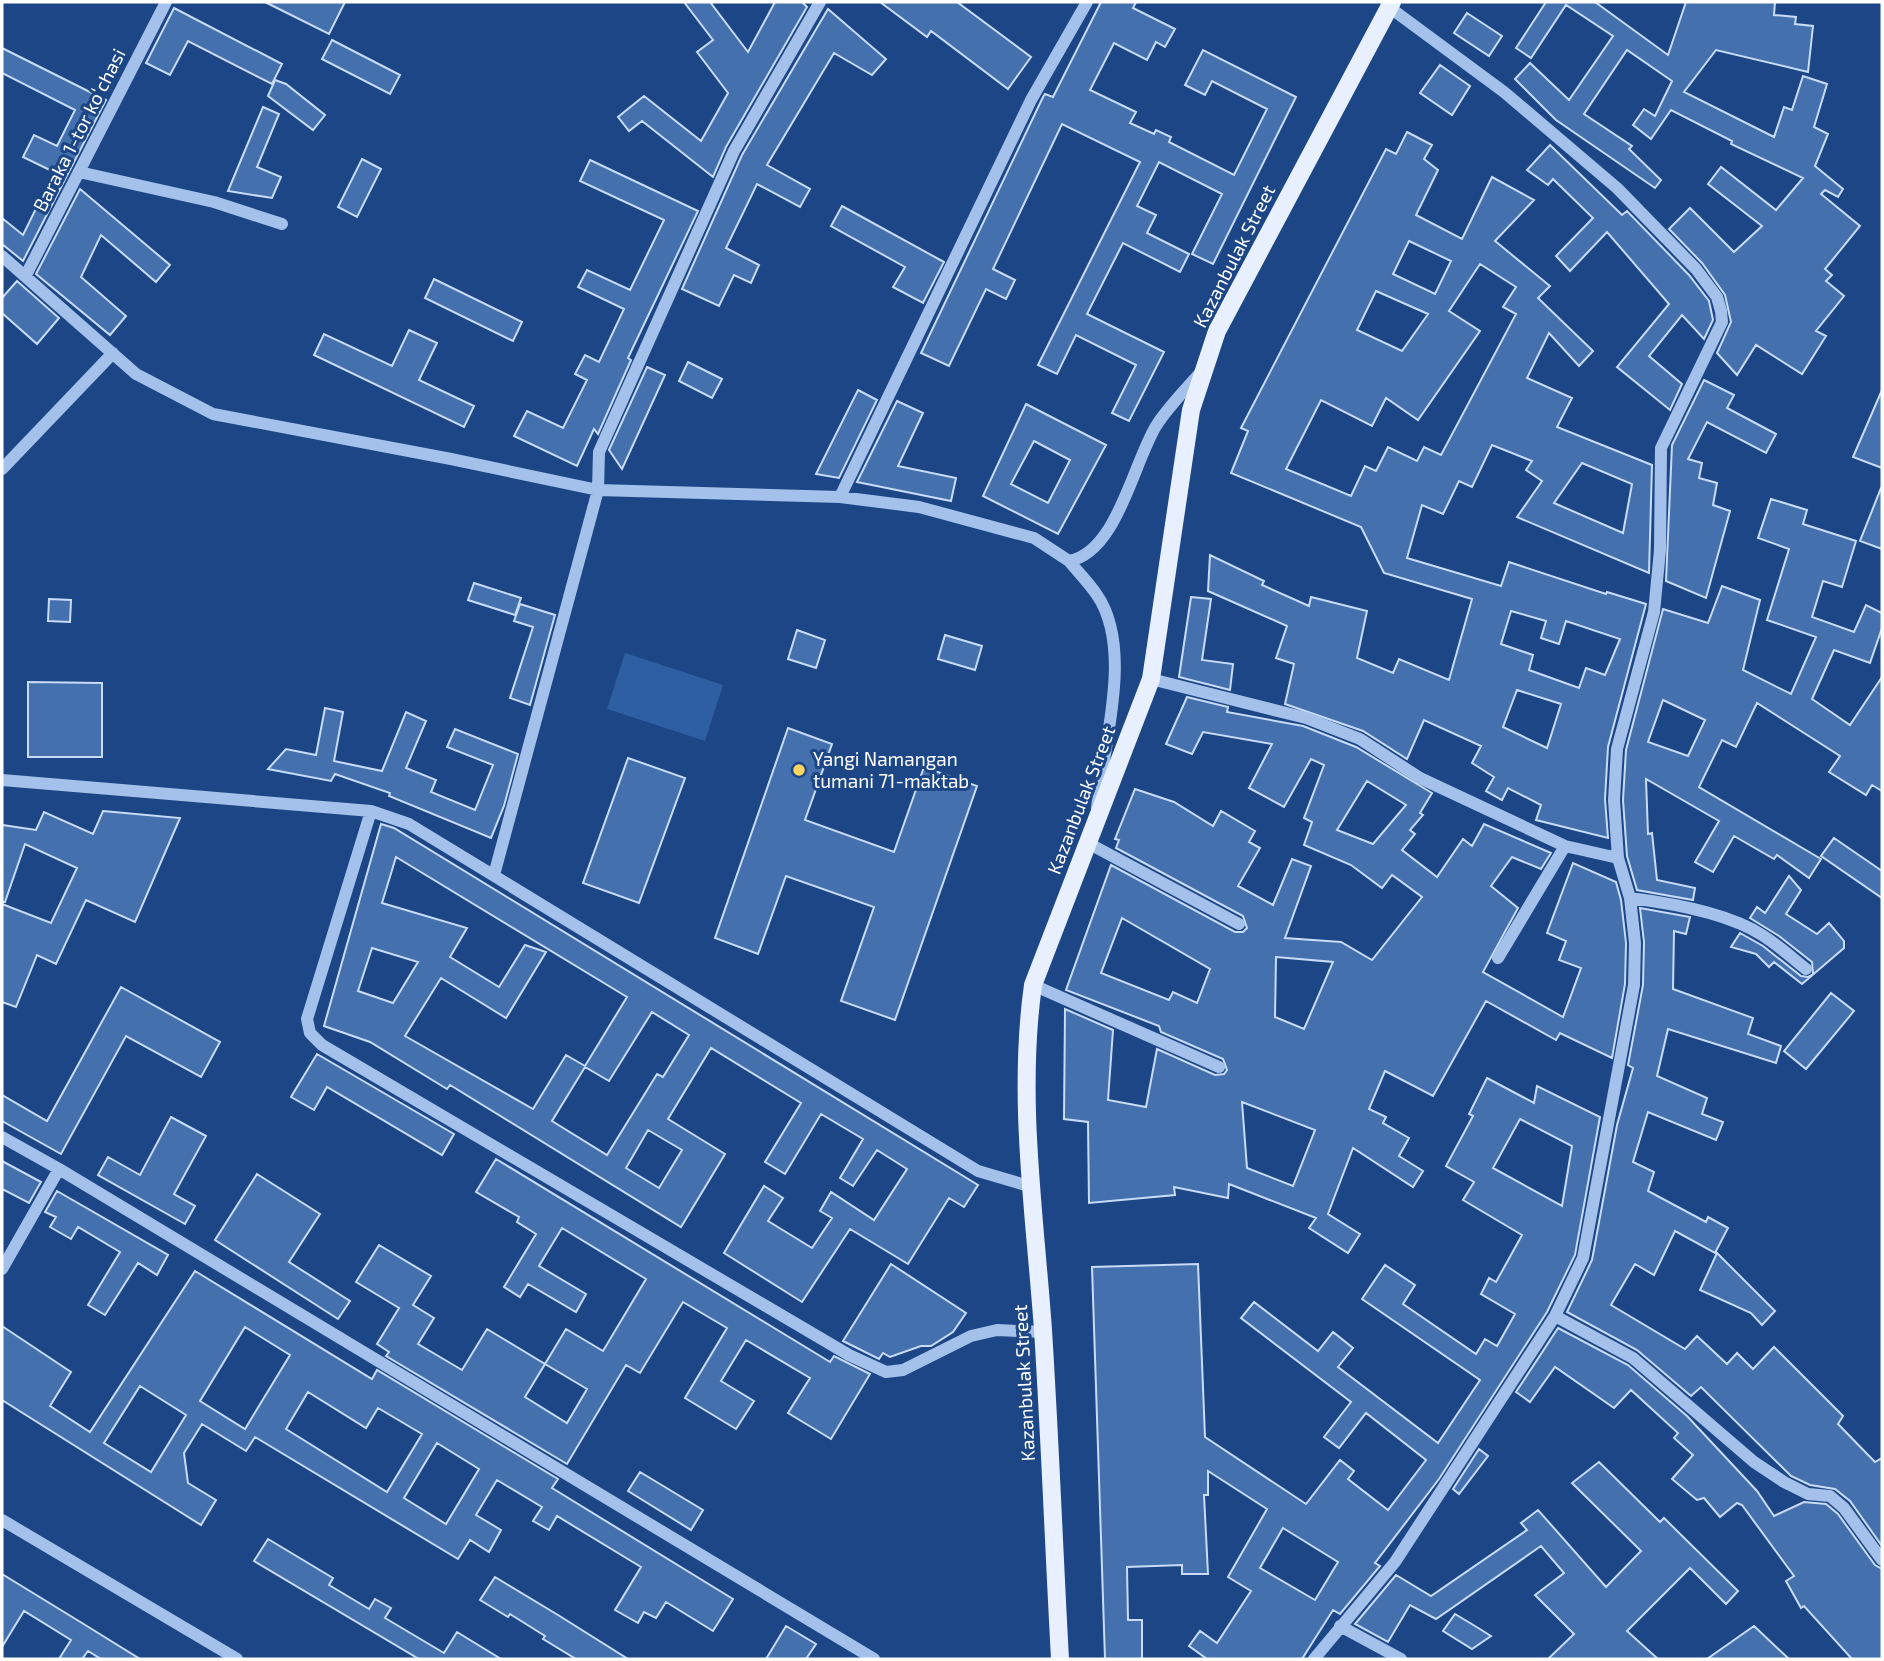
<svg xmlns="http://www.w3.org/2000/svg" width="1884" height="1661" font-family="'Exo 2',sans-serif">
<rect width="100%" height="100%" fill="#1c4685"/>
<!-- green -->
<path fill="#2f5fa3" d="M625,653L723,685L705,741L607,709Z"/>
<!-- building -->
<path fill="#4470ae" stroke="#c8dcf8" stroke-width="2" fill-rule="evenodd" d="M265,2H345L329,34Z
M684,2H710L748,52L775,2H802L807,7L726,147L713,177L642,121L629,131L618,117L644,96L701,141L728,93L697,52L713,40Z
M880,2H957L1031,57L1008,89L931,31L927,37Z
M1101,2H1136L1133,8L1175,29L1165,47L1156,42L1147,60L1114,43L1090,90L1136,112L1130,123L1154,134L1156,130L1171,137L1169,142L1234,175L1267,109L1212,81L1205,95L1185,85L1203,50L1296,97L1213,264L1192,254L1222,194L1159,162L1137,206L1156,215L1147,233L1189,254L1180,272L1123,243L1087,314L1164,352L1129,421L1112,413L1136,365L1076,335L1057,374L1038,365L1140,162L1062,124L993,269L1015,280L1006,299L986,289L949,366L921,353L1043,97L1045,94L1053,97Z
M1546,2H1595L1668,55L1686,2H1775L1774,15L1796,17L1795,24L1813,26L1808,72L1716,50L1684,92L1774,137L1784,107L1792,110L1803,76L1827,84L1814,127L1828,134L1815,166L1843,189L1838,197L1825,190L1821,194L1860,226L1825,269L1832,275L1826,281L1844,296L1816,331L1826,336L1802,374L1756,345L1737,375L1717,353L1731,322L1725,295L1702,263L1669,229L1690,208L1734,252L1762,226L1708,184L1721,167L1776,210L1803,178L1731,144L1732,141L1671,110L1651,139L1633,125L1644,109L1655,116L1672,81L1627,50L1584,114L1632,146L1629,149L1661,180L1655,188L1556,120L1515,79L1530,63L1569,100L1613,36L1566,5L1531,58L1516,48Z
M174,8L282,64L272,84L188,41L170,75L146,63Z
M828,9L886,59L872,75L834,53L767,165L810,189L800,207L757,184L726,248L759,265L751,283L734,275L719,306L682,289L742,155Z
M1467,13L1502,36L1489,56L1454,33Z
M332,40L400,75L390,94L322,59Z
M2,48L106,100L23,261L2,244V218L23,235L54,172L23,157L34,135L57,146L75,110L2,73Z
M1440,65L1470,86L1452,115L1420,93Z
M275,80L286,84L325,115L313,130L268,96Z
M263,107L279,114L257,167L281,177L272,198L228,191Z
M1407,132L1432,145L1424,159L1438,170L1416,215L1462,239L1492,177L1534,200L1495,241L1550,286L1538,298L1593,351L1579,366L1549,333L1527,378L1572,398L1557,427L1652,465L1649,573L1517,517L1542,481L1526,470L1532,461L1492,445L1472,487L1459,481L1443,514L1422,505L1407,558L1501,586L1509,562L1606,594L1607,592L1646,604L1608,747L1605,799L1608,838L1536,820L1541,805L1508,788L1502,800L1486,791L1494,777L1472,763L1481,746L1424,720L1407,759L1363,731L1285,704L1294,664L1276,658L1287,626L1208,591L1210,555L1264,581L1262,585L1309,606L1311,597L1367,611L1357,658L1393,673L1399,659L1449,680L1472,599L1384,573L1361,527L1231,473L1248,431L1241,428L1386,149L1396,154ZM1409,241L1451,261L1435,294L1393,274ZM1480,264L1516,287L1503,307L1516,314L1441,455L1424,447L1417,461L1388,447L1376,471L1365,466L1351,496L1286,469L1321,400L1372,426L1386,398L1418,420L1480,331L1449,311ZM1376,291L1428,314L1402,351L1357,330ZM1582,463L1632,484L1623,533L1554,503ZM1511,611L1546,621L1541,638L1559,644L1566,621L1620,639L1605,675L1586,668L1579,688L1529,670L1533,655L1501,644ZM1517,690L1561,704L1547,748L1503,727Z
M1550,145L1622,215L1627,211L1689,275L1709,301L1713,320L1704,339L1682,315L1649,356L1682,384L1670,410L1617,367L1669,304L1607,232L1570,271L1556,256L1593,218L1553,179L1548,185L1527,170Z
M362,159L381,169L357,217L338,207Z
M590,160L698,211L628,358L631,360L598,434L594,429L577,466L514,436L527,411L563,428L587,380L575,374L585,355L599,362L624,309L578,287L587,270L630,290L664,220L580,181Z
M80,189L170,265L156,282L101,235L81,277L126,316L110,335L36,274Z
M842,206L944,262L923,303L893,287L905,267L831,226Z
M434,279L522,322L513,341L425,298Z
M17,281L59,318L37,344L2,313V298Z
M409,330L437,343L419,380L474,406L464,427L314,355L324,334L392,366Z
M688,362L722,379L712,398L679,381Z
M647,367L665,375L622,469L609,450Z
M1704,380L1734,395L1727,408L1776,434L1766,453L1707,422L1688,459L1702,463L1699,478L1717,483L1713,505L1730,511L1706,598L1666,581L1672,445Z
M858,390L877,400L839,478L816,474Z
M1882,390V468L1853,457Z
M897,401L923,413L898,466L956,478L951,501L857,482Z
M1026,404L1106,445L1058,534L983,496ZM1034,441L1070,460L1048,503L1011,484Z
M1881,488H1882V549L1860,541Z
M1771,499L1807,510L1803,524L1856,541L1842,587L1823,581L1812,617L1854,632L1866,605L1882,613V628L1870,663L1834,650L1812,699L1850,725L1882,677V791L1872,785L1866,795L1829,772L1840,756L1757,703L1736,747L1722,740L1699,787L1821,859L1809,878L1777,855L1774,859L1734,836L1713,872L1695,862L1719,821L1646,779L1648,834L1652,833L1657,880L1695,888L1693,900L1637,890L1627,856L1623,800L1626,750L1663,609L1708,623L1722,586L1760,600L1743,670L1791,694L1816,637L1767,620L1789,549L1758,538ZM1663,700L1705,720L1688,756L1648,742Z
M474,583L521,598L515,615L468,600Z
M1191,597L1211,599L1202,660L1233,664L1230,690L1179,677Z
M49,599L71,600L70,622L48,621Z
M520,604L555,615L530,705L510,698L533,627L514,621Z
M797,630L825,640L816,668L788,659Z
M945,635L982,646L975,670L938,659Z
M28,682L102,683V757H28Z
M1187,697L1228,707L1227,712L1303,726L1356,747L1432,793L1420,813L1423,815L1410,830L1415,834L1402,850L1437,877L1463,839L1472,846L1484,824L1551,853L1541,869L1512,857L1491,886L1518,908L1483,972L1563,1017L1581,968L1559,960L1566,941L1547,933L1573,863L1616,882L1621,900L1626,943L1625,984L1612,1058L1560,1033L1556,1040L1486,1001L1433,1096L1385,1071L1369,1109L1386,1117L1383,1123L1409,1138L1399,1156L1423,1171L1413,1187L1353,1148L1328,1214L1360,1234L1348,1253L1309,1228L1316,1218L1229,1184L1228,1198L1174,1187L1175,1195L1089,1203L1088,1122L1064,1119L1065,1009L1113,1030L1108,1100L1146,1107L1157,1049L1215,1075L1224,1074L1227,1070L1223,1059L1161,1032L1159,1026L1066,990L1111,865L1235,932H1243L1247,928L1243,916L1116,848L1119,840L1115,839L1135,789L1174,802L1213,826L1221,811L1255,831L1249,842L1260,848L1238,886L1273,905L1292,859L1311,866L1285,938L1341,942L1372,960L1422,897L1392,875L1382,888L1351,865L1304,845L1312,822L1304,818L1324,765L1311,759L1284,807L1249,788L1272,744L1203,732L1192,754L1166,744ZM1367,781L1406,805L1373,844L1337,830ZM1122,918L1210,969L1197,1003L1173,992L1169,1000L1101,973ZM1276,957L1333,962L1304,1029L1275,1017ZM1242,1102L1315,1130L1293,1186L1247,1168Z
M325,708L343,712L334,761L382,771L406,712L426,721L406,768L436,780L431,792L475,810L493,765L447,747L455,729L518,754L504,806L491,838L389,796L390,793L335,774L331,781L268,769L286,749L316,755Z
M788,728L832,744L805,820L894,852L924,767L977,786L895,1020L841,1001L874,907L786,876L758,954L715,938Z
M628,758L685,778L639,903L583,883Z
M103,811L180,818L135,922L86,900L56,964L37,955L16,1007L2,1002V904L51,923L77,868L25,844L5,902H2V825L36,830L44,812L93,834Z
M381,824L394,828L978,1185L964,1207L949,1198L908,1264L850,1229L802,1302L724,1253L764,1186L783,1198L768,1221L812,1248L832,1218L820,1211L831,1192L874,1220L907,1169L877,1150L853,1186L840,1178L863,1139L821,1114L785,1174L765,1162L801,1103L711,1048L668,1119L725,1154L681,1227L450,1085L447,1089L370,1042L324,1026ZM396,857L627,997L585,1066L566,1055L533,1109L405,1036L441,978L506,1018L546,952L525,945L499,987L450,957L467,928L382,903ZM372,948L418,962L393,1003L358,991ZM652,1012L689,1035L663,1077L657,1074L607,1155L552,1121L585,1067L609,1081ZM648,1130L682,1150L659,1188L626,1168Z
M1834,838L1882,871V898L1821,856Z
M1789,876L1801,890L1786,914L1817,934L1829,923L1844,941V948L1802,984L1774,962L1769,967L1756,954L1731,947L1740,933L1763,946L1801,976L1808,977L1813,974L1812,962L1779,936L1750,918L1757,907L1765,913Z
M1640,908L1690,917L1686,934L1674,931L1673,989L1753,1018L1748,1034L1781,1046L1776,1063L1668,1029L1657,1076L1707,1098L1702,1114L1723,1122L1716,1140L1648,1112L1633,1162L1654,1172L1648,1191L1706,1222L1708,1217L1728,1228L1715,1253L1675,1231L1654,1275L1635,1264L1611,1305L1685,1349L1697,1336L1727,1364L1737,1353L1753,1369L1774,1347L1843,1416L1838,1424L1875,1462L1882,1458V1546L1850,1501L1835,1489L1810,1485L1791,1476L1701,1387L1691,1396L1637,1350L1567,1312L1592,1260L1617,1125L1633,1068L1628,1065L1643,985L1644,942Z
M121,987L220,1042L201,1077L126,1036L61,1154L2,1121V1095L47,1121Z
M1831,993L1854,1011L1806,1069L1784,1051Z
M317,1054L454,1134L442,1155L327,1087L314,1110L291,1097Z
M1487,1078L1534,1103L1537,1086L1600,1117L1575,1255L1547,1312L1439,1479L1375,1563L1380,1566L1340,1614L1333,1610L1302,1659H1207L1189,1646L1200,1631L1217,1643L1251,1591L1228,1577L1267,1509L1208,1471V1495H1204L1208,1574H1182V1565L1127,1567L1128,1620H1142V1659H1105L1092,1267L1198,1264L1205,1437L1306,1504L1340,1460L1354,1471L1348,1479L1388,1510L1426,1460L1366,1413L1339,1448L1324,1437L1351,1402L1241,1318L1254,1302L1318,1351L1333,1332L1353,1348L1338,1367L1438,1443L1480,1380L1362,1299L1385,1265L1415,1285L1403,1304L1476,1354L1485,1339L1497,1346L1515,1314L1481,1294L1489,1278L1496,1282L1522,1235L1463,1200L1474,1182L1446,1166L1473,1116L1469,1114ZM1520,1119L1572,1146L1562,1206L1493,1168ZM1283,1528L1338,1562L1315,1600L1260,1568Z
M171,1117L206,1136L174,1194L195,1206L185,1224L98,1175L108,1157L140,1175Z
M496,1159L830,1362L834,1356L870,1374L831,1439L788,1413L810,1378L746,1340L721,1381L754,1401L736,1429L685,1398L727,1328L683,1302L640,1373L626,1365L567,1464L386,1356L389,1352L377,1344L399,1308L356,1282L379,1245L431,1276L413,1305L434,1318L418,1344L462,1370L487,1329L545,1364L525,1397L567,1423L587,1389L545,1364L566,1329L603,1351L646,1279L562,1228L539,1266L586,1294L576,1312L528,1284L520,1297L504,1287L536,1234L517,1222L519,1217L476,1192Z
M2,1161L41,1182L29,1203L2,1189Z
M257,1174L320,1214L289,1262L350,1301L338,1319L215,1240Z
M57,1191L168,1255L157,1275L138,1263L105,1315L88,1305L120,1252L78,1227L71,1239L50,1227L56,1217L45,1212Z
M1717,1253L1775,1311L1762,1325L1751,1313L1700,1290Z
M891,1264L966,1313L953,1332L931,1346H921L890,1357L883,1353L879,1359L843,1341Z
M195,1271L372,1379L377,1370L558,1479L552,1488L733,1599L713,1631L666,1602L656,1618L644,1612L638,1623L615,1610L641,1567L557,1516L549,1530L533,1521L542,1507L497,1480L476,1515L501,1530L489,1552L470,1540L458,1559L255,1437L246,1451L202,1424L184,1453L188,1483L216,1500L201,1525L2,1400V1326L71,1372L50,1406L90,1432ZM245,1327L290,1355L245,1429L200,1401ZM140,1386L186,1415L151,1472L104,1443ZM308,1392L366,1428L378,1408L422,1434L387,1492L286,1429ZM437,1443L479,1469L446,1524L404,1498Z
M1558,1328L1628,1365L1687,1416L1757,1491L1774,1516L1804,1502L1826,1504L1838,1514L1875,1565L1882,1569V1659H1852L1804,1606L1801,1608L1786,1581L1794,1576L1742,1505L1737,1503L1720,1517L1704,1498L1697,1500L1672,1479L1693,1455L1674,1438L1678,1433L1631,1390L1614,1408L1555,1367L1530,1402L1516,1392Z
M1479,1449L1488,1456L1459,1494L1453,1489Z
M1599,1462L1660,1522L1664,1518L1738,1591L1726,1604L1690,1568L1627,1631L1658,1659H1548L1574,1634L1535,1595L1564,1573L1541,1546L1436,1619L1410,1605L1388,1642L1355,1624L1396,1575L1431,1596L1527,1530L1521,1523L1538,1510L1606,1587L1641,1551L1572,1483Z
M640,1472L703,1510L691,1530L628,1491Z
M268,1539L333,1578L329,1585L369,1609L375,1599L391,1608L385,1618L444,1653L457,1632L501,1659H419L254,1561Z
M2,1574L82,1623L140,1659H101L88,1651L82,1659H59L71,1640L24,1611L2,1647Z
M495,1577L558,1615L628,1659H576L543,1639L545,1636L510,1614L508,1617L480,1600Z
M1455,1614L1475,1626L1491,1636L1472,1649L1443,1631Z
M786,1626L816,1644L806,1659H766Z
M1754,1626L1789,1659H1707Z"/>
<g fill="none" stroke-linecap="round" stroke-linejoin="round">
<!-- minor -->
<path stroke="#a3c1eb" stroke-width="12" d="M79,172L214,202L282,224
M2,256L136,374L213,414L451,459L598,490L840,497L919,507L1034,538L1069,561C1117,552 1133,464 1156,426C1168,407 1186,389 1201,372
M26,275L166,2
M2,469L113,353
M840,497L1031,100L1087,2
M1069,561C1078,572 1089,583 1097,595C1134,649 1103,745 1097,808
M1151,679L1306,718L1360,739L1420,778L1565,846L1618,858
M2,780L371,811L409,824L978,1171L1032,1187
M371,811L307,1019L310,1033L322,1045L849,1355L886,1372L903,1370L971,1336L997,1330L1043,1332
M1086,842L1239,924
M494,875L598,490L599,452L734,151L820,2
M1630,898C1670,903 1728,913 1762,935C1778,945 1791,957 1806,969
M1498,958L1565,846
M1033,985L1219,1067
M2,1137L59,1169L874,1659
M2,1269L59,1169
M1555,1316L1633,1358L1754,1462L1784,1482L1808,1494L1830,1496L1844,1508L1882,1560
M2,1520L237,1659
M1340,1626L1401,1659
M1314,1659L1395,1562L1555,1316L1583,1258L1634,985L1635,943L1630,898L1618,858L1614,800L1617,749L1654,612L1660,550L1661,448L1722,322L1721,311L1717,297L1696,269L1617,188L1504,92L1389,7"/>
<!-- major -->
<path stroke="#e8f0ff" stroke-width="18" d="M1060,1659C1054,1550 1050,1440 1043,1330C1035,1216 1017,1099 1033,985L1151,679L1191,410L1217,331L1392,2"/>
</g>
<!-- markers -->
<circle fill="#fcd561" stroke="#1c4685" stroke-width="2.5" cx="799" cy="770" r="7"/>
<g text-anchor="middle" stroke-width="6" stroke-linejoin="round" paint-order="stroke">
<!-- street labels -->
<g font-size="19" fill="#fff" stroke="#1c4685">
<text transform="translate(79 130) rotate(-63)" y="7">Baraka 1-tor koʻchasi</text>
<text transform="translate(1234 256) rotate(-63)" y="7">Kazanbulak Street</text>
<text transform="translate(1081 800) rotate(-69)" y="7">Kazanbulak Street</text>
<text transform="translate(1024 1383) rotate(-93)" y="7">Kazanbulak Street</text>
</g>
<!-- poi labels -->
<g font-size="19" fill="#fff" stroke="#1c4685" text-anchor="start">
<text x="813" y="766">Yangi Namangan<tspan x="813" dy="22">tumani 71-maktab</tspan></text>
</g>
</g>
<!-- border -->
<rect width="1884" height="1661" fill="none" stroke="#ffffff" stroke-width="7"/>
</svg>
